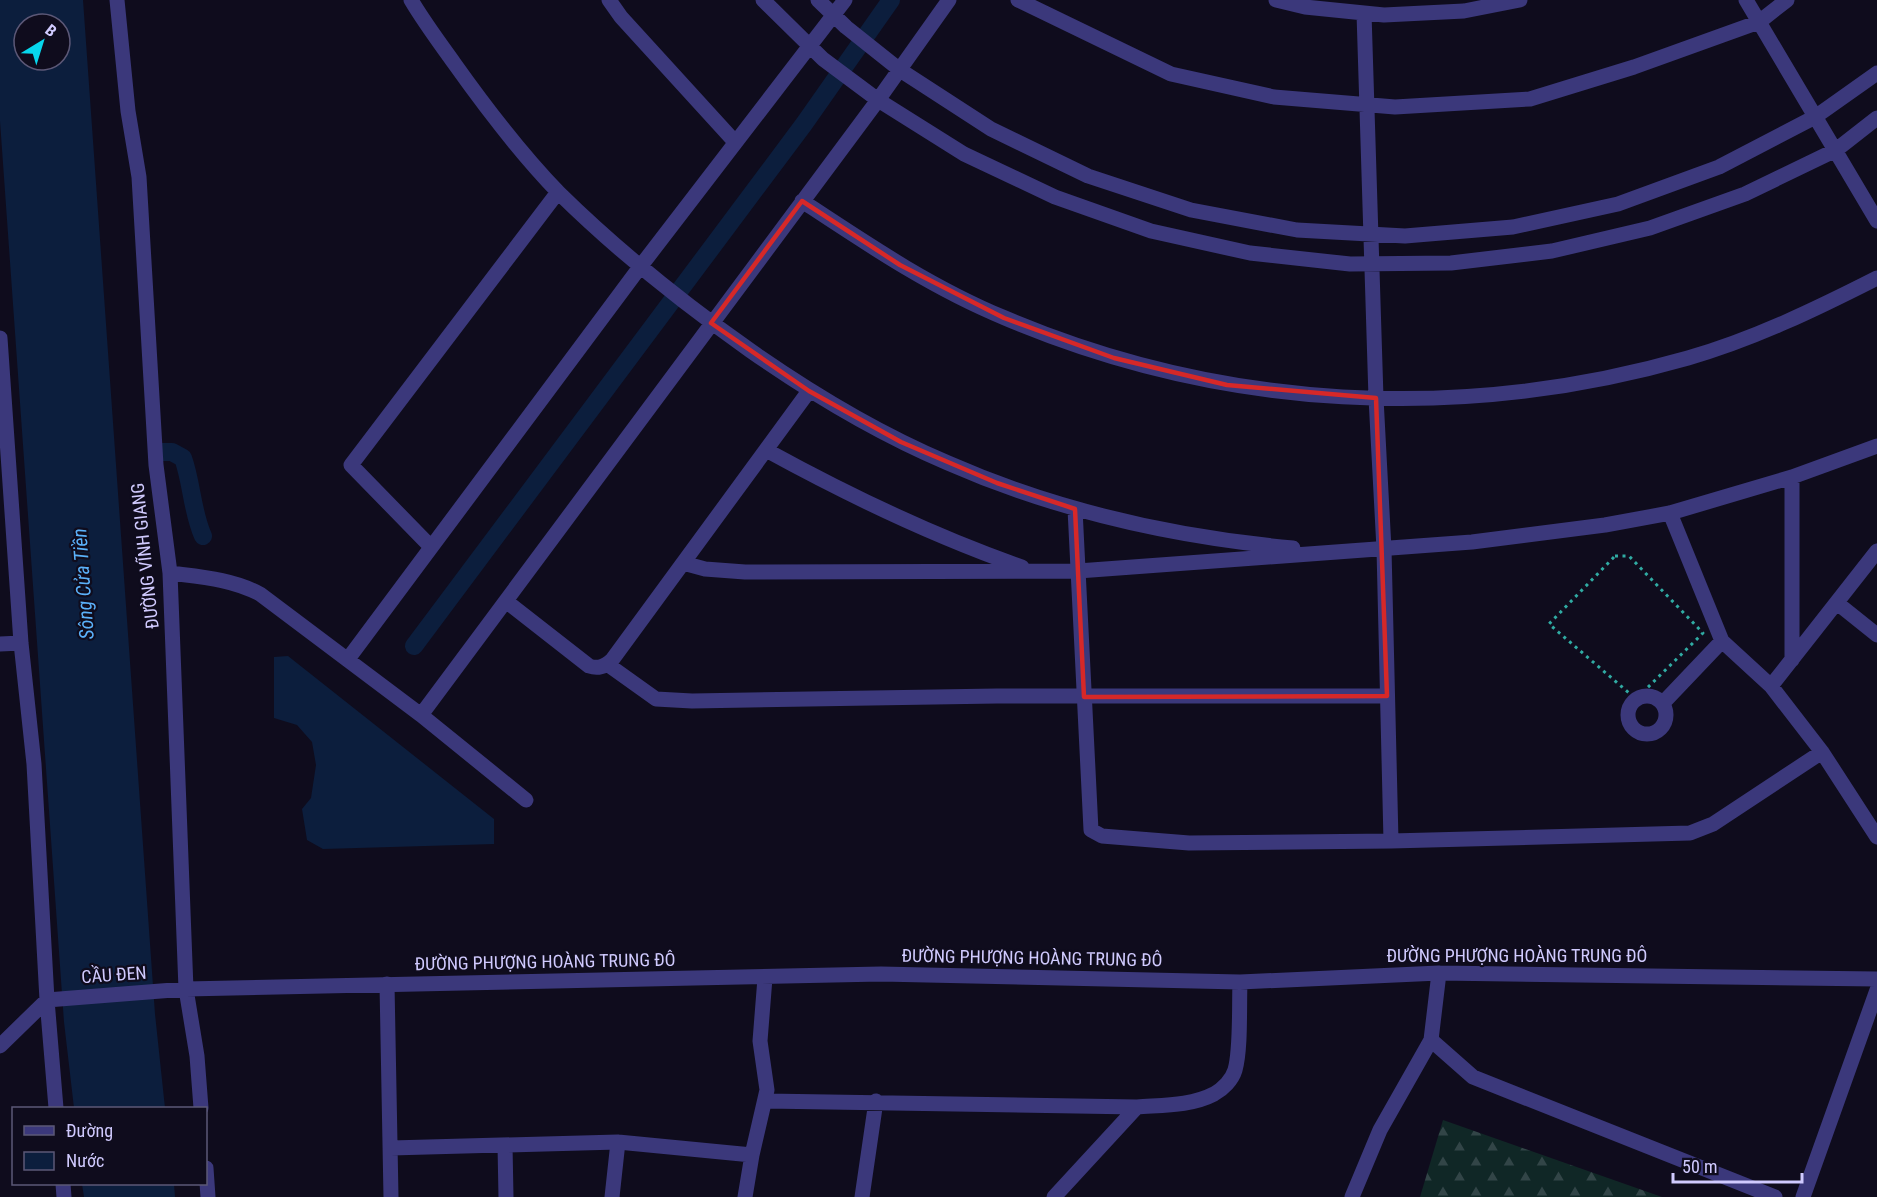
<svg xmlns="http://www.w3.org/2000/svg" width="1877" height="1197" font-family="'Roboto Condensed',sans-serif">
<defs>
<pattern id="forest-firs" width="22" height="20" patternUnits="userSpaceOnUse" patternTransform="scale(1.5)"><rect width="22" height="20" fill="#102726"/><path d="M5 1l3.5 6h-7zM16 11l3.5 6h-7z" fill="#324547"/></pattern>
</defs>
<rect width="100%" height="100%" fill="#0f0c1d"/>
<!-- forest -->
<path fill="url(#forest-firs)" d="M1443,1120L1662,1197H1420Z"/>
<!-- water -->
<path fill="#0c1e3d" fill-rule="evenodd" d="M0,0H83L155,1014L165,1108H74L64,1022L0,121ZM24,24H60V60H24Z
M288,656L494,819V844L323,849L307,840L302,809L311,798L316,765L312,742L297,725L274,718V657Z
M82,1184H174L175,1197H84Z"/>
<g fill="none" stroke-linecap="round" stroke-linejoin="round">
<!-- canal -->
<path stroke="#0c1e3d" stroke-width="18" d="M162,452H172L183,458C192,483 192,512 203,536
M414,646L804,124L891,0"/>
<!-- path -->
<path stroke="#30aba3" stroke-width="3" stroke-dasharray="3 4.5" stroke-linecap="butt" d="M1615,556H1629L1703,633L1636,699L1549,624Z"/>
<!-- minor -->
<path stroke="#3b387b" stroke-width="15" d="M117,0L128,111L139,177L156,465L170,573L186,989L197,1056L201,1108
M411,0C424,22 439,42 454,63C486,108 520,153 559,193C618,251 683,303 751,351C814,395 877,433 948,463C1057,511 1174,537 1293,548
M609,0L621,17L735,142
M763,0L823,59L878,100L964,154L1055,197L1151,231L1250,253L1350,264L1451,263L1552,251L1650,228L1745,194L1836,150L1877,118
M818,0L846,27L900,70L991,129L1088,176L1191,210L1297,230L1405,236L1513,227L1618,204L1719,167L1815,117L1877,73
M1018,0L1171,74L1274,97L1395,107L1530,99L1634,67L1759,22L1787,0
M1276,0L1305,7L1384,15L1464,11L1520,0
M1746,0L1877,221
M1364,13L1376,398L1384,549L1391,841
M802,201C867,244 932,288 1005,318C1222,410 1461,423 1688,358C1754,339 1816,309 1877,278
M0,338L21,643L34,764L47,1000L56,1108
M766,450C848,495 933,536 1022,567
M1075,509L1091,830L1102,836L1189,843L1391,841L1690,833L1713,824L1822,752
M1670,513L1722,641L1771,686L1822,752L1877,837
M431,547L351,465L558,192
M683,563L705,569L745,572L1078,571L1472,542L1605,525L1670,513L1792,477L1877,446
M170,573C201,577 232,579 260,594L421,715L878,100L949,0
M507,602L589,666C598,669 604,667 612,660L809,391
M1837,603L1877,635
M0,644L21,643
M348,659L640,267L845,0
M1792,660V477
M607,664L656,699L692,701L997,696H1387
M1771,686L1877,551
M1628 715a19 19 0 1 1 38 0a19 19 0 1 1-38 0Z
M1663,703L1722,641
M421,715L526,800
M387,984L391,1197
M1431,1040L1473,1077L1775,1197
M0,1046L47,1000L186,989L881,974L1240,982L1439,973L1877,979
M766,1101L1137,1107C1162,1105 1191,1106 1214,1094C1223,1089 1232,1080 1235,1070C1241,1049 1239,1006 1240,982
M505,1145L506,1197
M391,1148L618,1142L752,1155
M206,1168L208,1197
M63,1184L64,1197
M612,1197L618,1142
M745,1197L752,1155L767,1090L760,1041L765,978
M862,1197L876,1101
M1054,1197L1137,1107
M1352,1197L1380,1130L1431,1040L1439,973
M1803,1197L1877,990"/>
</g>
<!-- marked area -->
<path fill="none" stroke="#d62828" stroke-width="4.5" stroke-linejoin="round" d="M802,201L900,265L1004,318L1114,358L1227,385L1376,398L1387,696L1084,697L1075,509L997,483L901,442L809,391L711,323Z"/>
<g text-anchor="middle" stroke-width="4.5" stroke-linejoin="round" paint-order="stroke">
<!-- street labels -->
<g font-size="18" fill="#d0cafe" stroke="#0f0c1d">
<text transform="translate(145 556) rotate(-96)" y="6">ĐƯỜNG VĨNH GIANG</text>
<text x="1517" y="962">ĐƯỜNG PHƯỢNG HOÀNG TRUNG ĐÔ</text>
<text transform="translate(1032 958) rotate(1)" y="6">ĐƯỜNG PHƯỢNG HOÀNG TRUNG ĐÔ</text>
<text transform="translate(545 962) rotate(-1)" y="6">ĐƯỜNG PHƯỢNG HOÀNG TRUNG ĐÔ</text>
<text transform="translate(114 975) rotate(-4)" y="6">CẦU ĐEN</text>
</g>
<!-- water labels -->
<g font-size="20" font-style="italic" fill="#5bb1fa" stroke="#0f0c1d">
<text transform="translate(83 584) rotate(-94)" y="7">Sông Cửa Tiền</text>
</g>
</g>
<!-- legend -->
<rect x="12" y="1107" width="195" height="78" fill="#0f0c1d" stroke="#5c5877" stroke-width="1.5"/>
<rect x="24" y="1126" width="30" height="9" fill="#3b387b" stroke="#5c5877" stroke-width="1.5"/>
<text x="66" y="1137" font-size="18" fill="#d0cafe">Đường</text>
<rect x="24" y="1152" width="30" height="18" fill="#0c1e3d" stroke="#5c5877" stroke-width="1.5"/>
<text x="66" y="1167" font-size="18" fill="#d0cafe">Nước</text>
<!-- north arrow -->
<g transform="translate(42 42) rotate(38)"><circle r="28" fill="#0f0c1d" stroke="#5c5877" stroke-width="1.5"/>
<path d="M0-4.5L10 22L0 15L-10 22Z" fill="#07d7ed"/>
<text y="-9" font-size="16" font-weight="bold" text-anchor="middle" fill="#d0cafe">B</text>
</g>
<!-- scale -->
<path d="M1673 1173v9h129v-9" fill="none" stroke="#d0cafe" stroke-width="3"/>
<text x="1682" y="1173" font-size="18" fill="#d0cafe" stroke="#0f0c1d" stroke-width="4.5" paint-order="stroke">50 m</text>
</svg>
